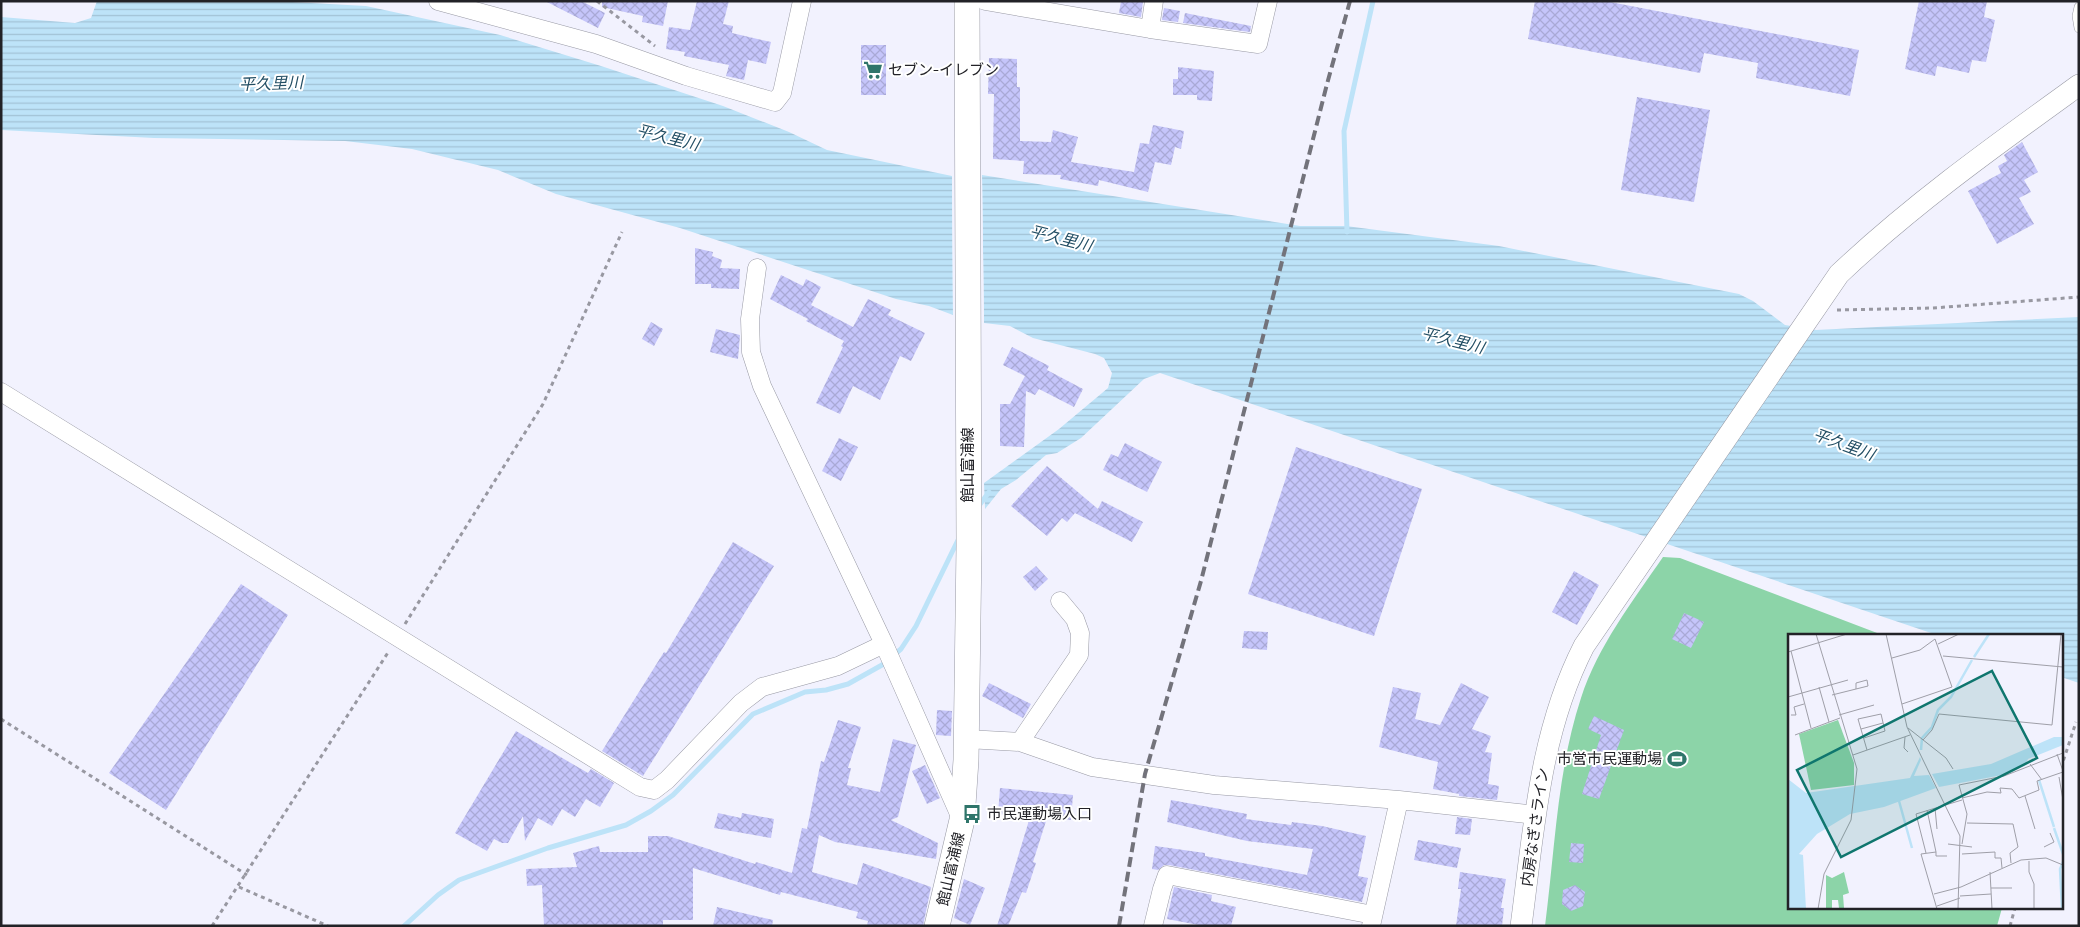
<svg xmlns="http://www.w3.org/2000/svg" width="2080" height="927" font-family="Barlow,'Noto Sans JP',sans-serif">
<defs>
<pattern id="water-rules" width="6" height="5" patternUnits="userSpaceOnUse" patternTransform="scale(1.25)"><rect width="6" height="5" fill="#bde3f8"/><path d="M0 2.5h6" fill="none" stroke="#a2c2d5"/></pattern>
<pattern id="building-cross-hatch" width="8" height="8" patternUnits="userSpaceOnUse" patternTransform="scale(1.25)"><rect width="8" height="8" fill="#c5c5fa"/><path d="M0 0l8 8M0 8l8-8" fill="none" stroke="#a9a9d6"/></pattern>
</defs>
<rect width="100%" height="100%" fill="#f2f2fe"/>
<!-- garden -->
<path fill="#8cd4a8" d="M1663,557L1680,558L1885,636H1789V908H2002L1997,926H1545C1555,850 1557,771 1581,698C1598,646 1632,602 1663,557Z"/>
<!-- water -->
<path fill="url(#water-rules)" d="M97,1H274L366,6L500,35L601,66L723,106L789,132L827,150L952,176L953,315L929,306L896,299L680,228L556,194L498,170L412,149L345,141L154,138L1,130V17L75,23L91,18Z
M982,175L1300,226H1346L1499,246L1739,294L1753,301L1785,325L1816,330L2079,317V683L2061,677V636H1940L1160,373L1144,379L1081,438L1057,453L1046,455L1016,480L1001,489L985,509L984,483L1059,429L1108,388L1112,373L1104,358L1095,354L1033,338L1010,326L984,323Z"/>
<!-- pier -->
<path fill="#f2f2fe" d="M982,172V175L984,326L981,323L979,175Z
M952,173L955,176V315L953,317Z"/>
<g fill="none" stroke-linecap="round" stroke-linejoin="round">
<!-- stream -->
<path stroke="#bde3f8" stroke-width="5" d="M1347,232L1344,131L1373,1
M978,507L989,492
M404,926L438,895L459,880L548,848L626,825L651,811L673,795L753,714L805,692L826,690L848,684L882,665L901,649L916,626L959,538"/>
</g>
<!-- building -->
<path fill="url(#building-cross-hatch)" d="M545,1H581L605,13L598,28Z
M602,1H668L663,26L642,22L643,16L602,7Z
M697,1H729L723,24L733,26L732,33L771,42L766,64L748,60L744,80L726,76L729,65L684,56L685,52L666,49L669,27L690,30Z
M1121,1H1143L1141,17L1119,13Z
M1535,1H1605L1859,50L1850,96L1756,78L1758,63L1704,53L1700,73L1528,39Z
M1919,1H1987L1984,17L1995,20L1986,62L1972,60L1969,73L1937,66L1935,76L1905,69Z
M1164,8L1180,11L1178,22L1162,20Z
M1185,13L1251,26L1250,32L1183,23Z
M861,45H886V95H861Z
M989,58L1017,59V87H1020V141L1051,142L1053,130L1078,137L1071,162L1134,172L1140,143L1149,144L1153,125L1184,131L1181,149L1175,147L1171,165L1155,162L1148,192L1099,180L1098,186L1060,179L1061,175L1023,174L1024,161L993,159L994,94H988Z
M1178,67L1214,71L1212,101L1197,100V95H1173V79H1178Z
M1637,97L1710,110L1694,202L1621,190Z
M2022,142L2038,172L2024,180L2031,192L2019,198L2034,224L1997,244L1968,191L2001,173L1998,166L2007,161L2004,155Z
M695,248L713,252L712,256L722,260L720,268L740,269L739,289L711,288V284H695Z
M781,275L803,286L806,279L821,287L811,305L853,327L868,299L891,310L888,315L925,333L911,361L900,356L880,400L853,386L840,414L816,403L843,347L841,346L844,341L806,321L808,319L770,299Z
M651,322L663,329L654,346L642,339Z
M716,329L740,335L738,359L710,352Z
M1012,347L1049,366L1047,370L1083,389L1074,407L1039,389L1035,395L1026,391L1024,447L1000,446V404H1010L1025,376L1003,365Z
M839,438L858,447L841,481L822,471Z
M1125,443L1162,462L1147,492L1103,470L1111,454L1118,457Z
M1296,447L1422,489L1374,636L1248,594Z
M1047,466L1098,509L1102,501L1143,522L1132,542L1075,513L1067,522L1062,518L1047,536L1011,506Z
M733,542L774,566L643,776L602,751L664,652L666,653Z
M1036,566L1048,579L1035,591L1023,577Z
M1574,571L1599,585L1577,625L1552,612Z
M241,584L288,615L166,810L109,773Z
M1684,613L1704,622L1691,648L1672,639Z
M1244,631L1268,632L1267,650L1242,648Z
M989,683L1031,704L1023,718L982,696Z
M1461,683L1489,697L1472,729L1491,736L1485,752L1492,753L1488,784L1499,786L1497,800L1459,796V794L1433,789L1438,762L1379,747L1393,687L1421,693L1415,719L1440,725Z
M937,710L952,711L951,736L936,735Z
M1594,716L1624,730L1599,799L1582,794L1601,735L1588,729Z
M838,720L861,727L848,768H851L847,785L880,792L893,739L916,745L898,817L891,820L938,843L936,859L835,842L819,835L812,872L857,885L863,863L931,887L923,926H867L868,921L856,918L858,912L781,892L780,895L693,868V920H663V926H544L542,885L527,886L526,869L577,867L573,853L599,846L600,852H648V836H668L755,864L756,862L792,873L802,828L807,829L821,761L824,762Z
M516,731L588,773L591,769L614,783L600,807L586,799L575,817L562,809L552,826L538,818L525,841L523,816L508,843H502L494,839L487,851L455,833Z
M925,765L940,798L927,804L912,771Z
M1000,788L1073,795L1071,820L1047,818L1033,862L1036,863L1026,893L1022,892L1008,926H997L1030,817L998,814Z
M1171,800L1247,814L1246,819L1291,825L1292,822L1322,826L1366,836L1358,876L1368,878L1362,902L1169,865H1164L1158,870L1152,869L1155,846L1205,853V856L1307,875L1313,849L1247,841L1167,822Z
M718,813L741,818L742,813L774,819L771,838L714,828Z
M1457,817L1472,819L1470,835L1455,834Z
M1418,840L1461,848L1457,868L1414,860Z
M1571,843L1584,844L1583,863L1569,862Z
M1460,872L1506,879L1501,908H1504L1502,926H1456L1461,889H1458Z
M964,879L985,888L970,925L954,918Z
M1575,885L1585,892L1583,906L1571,911L1562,904L1563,890Z
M1174,887L1212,895L1211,901L1236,907L1231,926H1204L1167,919Z
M717,907L773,920L772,926H713Z"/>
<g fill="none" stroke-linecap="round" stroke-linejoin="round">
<!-- service casing -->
<g stroke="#9899a4" stroke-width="10">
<path id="service" d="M2079,7L2077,16L2079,28"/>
</g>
<!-- minor casing -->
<g stroke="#9899a4" stroke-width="19">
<path id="minor" d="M438,1L596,44L686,76L775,102L782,93L802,1
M985,1L1150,29L1258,44L1268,1
M1150,29L1154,1
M757,268L750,319L751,352L762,386L884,644L960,816
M1,392L640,787L654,790L667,780L741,703L762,687L838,666L884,644
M967,739L1020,742L1092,767L1214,785L1399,800L1536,815
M1020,742L1079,655L1080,633L1075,619L1060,601
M1153,926L1162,889L1167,875L1373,915
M1371,926L1399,800"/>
</g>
<!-- tertiary casing -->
<g stroke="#9899a4" stroke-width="22">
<path id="tertiary" d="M1521,926C1534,830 1539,734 1584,646L1839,274C1913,204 1996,145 2079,85"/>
</g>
<!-- secondary casing -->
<g stroke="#9899a4" stroke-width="26">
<path id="secondary" d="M937,926L962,820L966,760L969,546L967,1"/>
</g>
<!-- path -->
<path stroke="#9898a1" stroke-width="3" stroke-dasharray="4 4" stroke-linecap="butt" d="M597,1L655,46
M1837,310L1933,308L2079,297
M405,624L543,404L622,232
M1,719L247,875
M2061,768L2076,722
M239,887L328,926
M212,926L389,651
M2010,926L2015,908"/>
<!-- service -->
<use href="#service" stroke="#fff" stroke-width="9"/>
<!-- minor -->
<use href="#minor" stroke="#fff" stroke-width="18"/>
<!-- tertiary -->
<use href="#tertiary" stroke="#fff" stroke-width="21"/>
<!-- secondary -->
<use href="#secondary" stroke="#fff" stroke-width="25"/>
<!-- rail -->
<path stroke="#73737b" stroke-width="4" stroke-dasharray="10 5" stroke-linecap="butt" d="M1119,926L1145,774L1201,581L1327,84L1350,1"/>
</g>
<!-- icons -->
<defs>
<g id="supermarket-bare" transform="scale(1.5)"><path d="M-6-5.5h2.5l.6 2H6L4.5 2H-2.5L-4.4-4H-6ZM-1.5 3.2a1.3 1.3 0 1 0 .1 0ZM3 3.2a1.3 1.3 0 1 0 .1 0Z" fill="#2f756a" stroke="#fff" stroke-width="2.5" paint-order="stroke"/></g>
<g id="stadium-bare" transform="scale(1.5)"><path d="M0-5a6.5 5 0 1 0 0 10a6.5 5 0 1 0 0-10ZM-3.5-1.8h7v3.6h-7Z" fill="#2f756a" stroke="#fff" stroke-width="2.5" paint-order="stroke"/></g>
<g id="bus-bare" transform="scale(1.5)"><path d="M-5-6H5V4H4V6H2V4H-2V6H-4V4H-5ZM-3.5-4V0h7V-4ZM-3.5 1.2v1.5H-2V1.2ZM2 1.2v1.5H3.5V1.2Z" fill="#2f756a" stroke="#fff" stroke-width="2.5" paint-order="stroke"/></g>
</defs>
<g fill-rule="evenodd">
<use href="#supermarket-bare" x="873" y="70"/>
<use href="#stadium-bare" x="1677" y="759"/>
<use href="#bus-bare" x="972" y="814"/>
</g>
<g text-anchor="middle" stroke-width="4" stroke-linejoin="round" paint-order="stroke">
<!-- poi labels -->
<g font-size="15" fill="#222227" stroke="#fff" text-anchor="start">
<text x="888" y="75">セブン-イレブン</text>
<text x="1662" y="764" text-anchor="end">市営市民運動場</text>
<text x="987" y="819">市民運動場入口</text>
</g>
<!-- street labels -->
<g font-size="15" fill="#222227" stroke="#fff">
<text transform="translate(968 465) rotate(-90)" y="5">館山富浦線</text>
<text transform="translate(1535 827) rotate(-82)" y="5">内房なぎさライン</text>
<text transform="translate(951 869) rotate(-77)" y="5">館山富浦線</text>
</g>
<!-- water labels -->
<g font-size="16" font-style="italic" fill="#224e64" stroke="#fff">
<text transform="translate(271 83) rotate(-2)" y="6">平久里川</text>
<text transform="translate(668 137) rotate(14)" y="6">平久里川</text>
<text transform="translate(1061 238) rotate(14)" y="6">平久里川</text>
<text transform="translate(1453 340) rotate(14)" y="6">平久里川</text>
<text transform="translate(1844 444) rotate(20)" y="6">平久里川</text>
</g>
</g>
<!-- overview -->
<g transform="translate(1788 634)">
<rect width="275" height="275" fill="#f2f2fe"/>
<path d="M56,238L61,259L55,261L56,274H51L50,266H44V275H38V241L44,244Z" fill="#8cd4a8"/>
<path d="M50,86L66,129V151L23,156L11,100Z" fill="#8cd4a8"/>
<path d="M266,103H275V111L240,125L237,131L214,141L151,153L144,140L203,130ZM132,123L133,126L126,142L141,141L148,154L96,173L62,180L29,200L11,220L15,221L18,275H0V145L18,159L122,144Z" fill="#bde3f8"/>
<path fill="none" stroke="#bde3f8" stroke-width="2.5" d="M186,23L201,0M133,116L134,104L144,93L150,76L163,63L184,26M251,146L266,193M111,167L124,214M266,194L275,220M274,275L272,235L275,228"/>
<path fill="none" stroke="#9f9fa8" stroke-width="1" d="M28,0L69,135L63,186L36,240L30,275M98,0L119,93L172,202L170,275M150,10L171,0M3,17L23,94M0,18L59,0M155,22L275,33M104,24L132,16L147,5L164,53L114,70M31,53L41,88M44,61L80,52L79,46L68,49V55M0,63L60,46M3,81H8L6,73L16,70M51,81L86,71M120,94L158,124L165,135M73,95L95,89M7,101L52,84M117,103L116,114L120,118M76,104L97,97L93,80L70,85L79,116M135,106L144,96L151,80L264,91L273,0M269,120L275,137M65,121L122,101M242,130L254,146M271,143L275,166M237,162L247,195M174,164L199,158L213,159L212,154L224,155L231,164L251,156L249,147L275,138M147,174L149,195M139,176L148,218M179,189L225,190L230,213L222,219L223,229M160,210L184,213M174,210L179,180L171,151L216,142L275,119M256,213L266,208L262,199M138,219L128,180L174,166M174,220L207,218V224H213L214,234M241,227V238L246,250V275M202,238L204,275M203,254H224M146,260L173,253L233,226L258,224L275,231M172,262L203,260M149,272L172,264M149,275L133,220L148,218V222H159"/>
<path fill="#0f766e" fill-opacity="0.15" stroke="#0f766e" stroke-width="2.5" d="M204,37L249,124L53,223L9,136Z"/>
<rect width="275" height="275" fill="none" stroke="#222227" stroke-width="2.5"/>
</g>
<!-- border -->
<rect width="2080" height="927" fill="none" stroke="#222227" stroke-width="5"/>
</svg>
